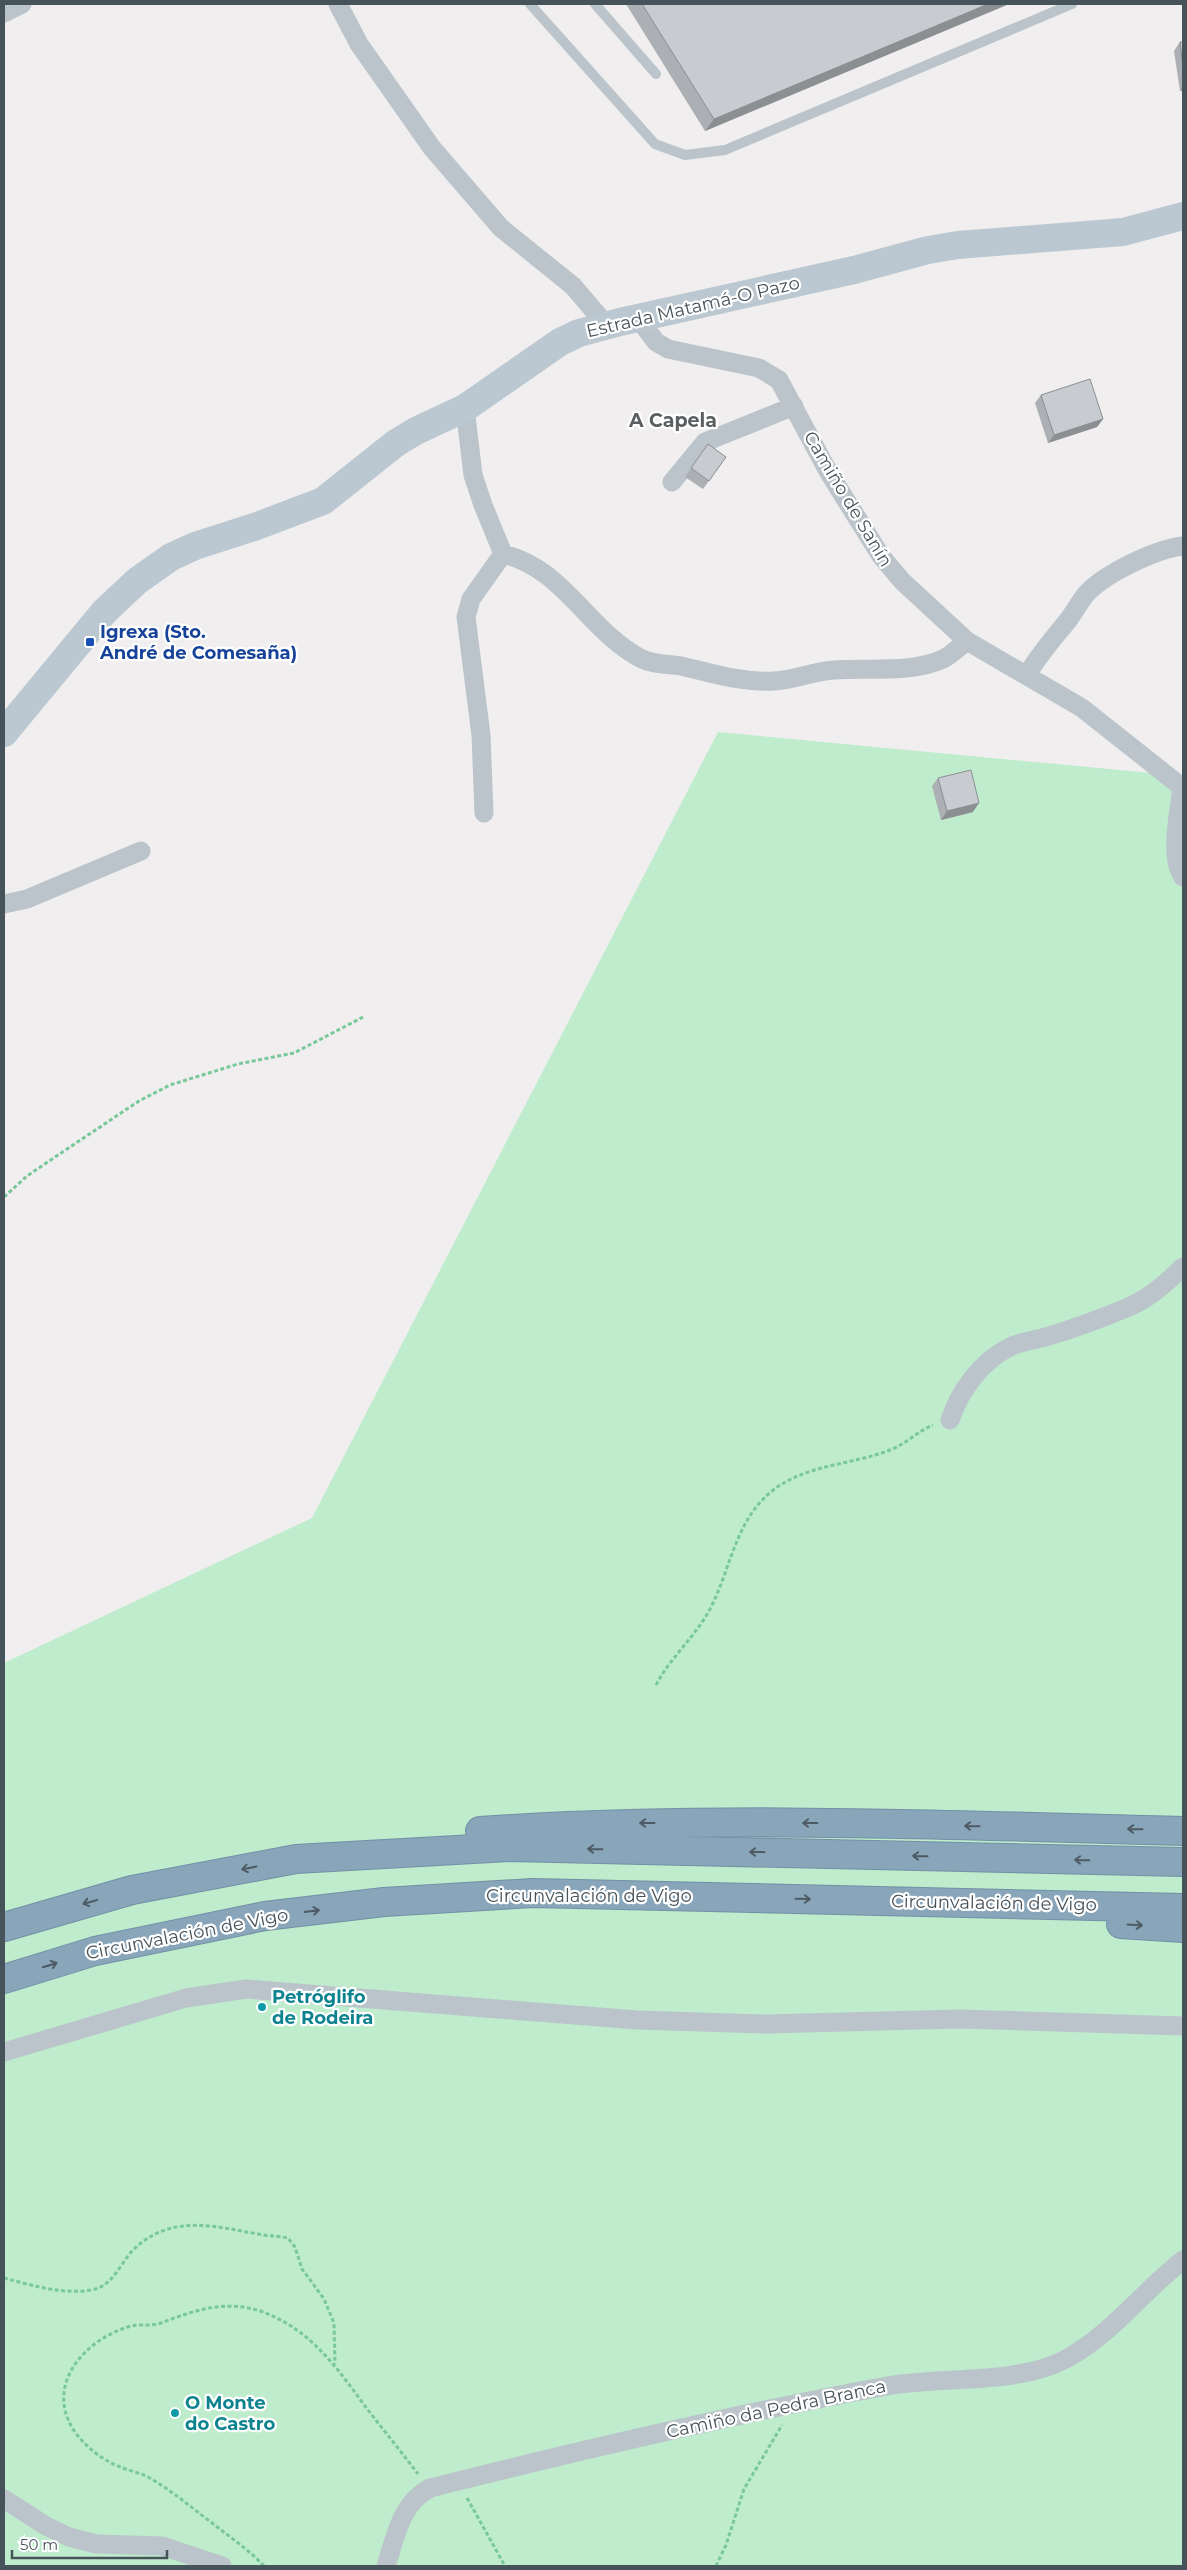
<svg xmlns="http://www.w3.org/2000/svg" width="1187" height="2570" font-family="Montserrat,sans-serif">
<rect width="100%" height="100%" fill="#f0eeee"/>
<!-- green -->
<path fill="#beeccc" d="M718,732L1183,776V2566H4V1663L312,1518Z"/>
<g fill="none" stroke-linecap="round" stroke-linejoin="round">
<!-- highway casing -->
<g stroke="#7390a6" stroke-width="30">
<path id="highway" d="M480,1831C714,1815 949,1825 1183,1831
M1121,1924L1183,1928
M4,1927L132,1890L296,1859L367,1855L511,1847L1183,1862
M4,1979L95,1951L265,1916L384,1902L533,1893L1183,1908"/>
</g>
<!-- path -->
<path stroke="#79c899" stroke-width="3" stroke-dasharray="4 2.5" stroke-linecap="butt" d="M4,1197L27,1176L58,1155L139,1101L170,1085L238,1064L294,1053L365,1016
M656,1685C670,1658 694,1638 709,1611C731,1570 734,1522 772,1491C806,1464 852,1465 890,1450C906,1444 918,1431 933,1425
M4,2278C31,2285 63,2295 91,2290C113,2287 120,2263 134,2249C171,2214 214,2226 258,2234C268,2236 278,2236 288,2238L295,2247L302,2269L324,2299L334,2323L335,2364
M467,2498L505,2566
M264,2566C249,2550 230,2537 212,2523C191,2507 171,2490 148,2477C140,2473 131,2471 123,2468C103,2461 84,2446 73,2429C45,2384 85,2340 128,2327C138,2323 151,2327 161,2323C195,2310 227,2299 263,2312C309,2329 335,2365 362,2402C380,2426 400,2450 418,2474
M716,2566L726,2545L744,2489L782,2425"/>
<!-- lane -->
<path stroke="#bac4ca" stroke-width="10" d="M530,4L655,144L685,155L725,150L1072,4
M595,4L656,74"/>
<!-- street -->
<path stroke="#bac4ca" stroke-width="19" d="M338,4L359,44L432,148L501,228L573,286L607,326
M4,13L22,4
M638,318L656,342L668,349L759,368L779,380L829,473L881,556L902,581L967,641L1082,708L1183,788
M465,408L473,475L483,505L503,554L471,599L466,617L481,735L484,813
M672,482L705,442L794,406
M503,554C562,567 589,631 640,658C653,665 667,664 681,666C711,673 742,683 774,681C795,680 814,671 834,670C868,667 910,674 943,659C951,655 959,647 967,641
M1027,675C1040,653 1054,638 1069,619C1075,611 1080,601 1087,593C1106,573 1156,549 1183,546
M1182,788C1179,812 1169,857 1183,877
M4,904L27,899L141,851
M950,1420C960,1390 982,1360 1012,1346C1023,1341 1037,1340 1049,1336C1076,1328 1105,1317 1131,1306C1151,1297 1167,1282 1183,1267
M4,2052L186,1998L246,1989L637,2020L766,2024L959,2019L1183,2026
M4,2499L46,2526L69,2537L96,2544L162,2546L222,2566
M386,2566C396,2536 400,2504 430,2488C581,2450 734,2414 887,2386C942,2376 1018,2385 1066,2359C1111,2335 1143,2291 1183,2260"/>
<!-- secondary -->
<path stroke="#bcc8d1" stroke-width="28" d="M4,733L104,612L137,581L171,557L195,546L257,526L323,501L396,443L416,431L465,408L560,342L579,333L620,322L854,270L928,250L958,245L1123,232L1183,216"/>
<!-- highway -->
<use href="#highway" stroke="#88a5ba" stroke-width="28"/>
</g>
<!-- wall -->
<path fill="#acafb3" d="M626,4H1009L705,131Z
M1180,42H1183V90L1180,91L1174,51Z
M1041,395L1103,419L1097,427L1048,443L1035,403Z
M708,444L726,457L703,489L685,477Z
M938,778L973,812L941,820L932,786Z"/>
<!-- shaded-wall -->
<path fill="#8c8f92" d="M988,4H1009L705,131L714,119Z
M1183,86V90L1180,91Z
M1103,419L1097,427L1048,443L1054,435Z
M979,803L973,812L941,820L947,811Z"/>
<!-- building -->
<path fill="#c8ccd0" stroke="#8c8f92" d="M642,4H988L714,119Z
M1180,42H1183V67Z
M1090,379L1103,419L1054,435L1041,395Z
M708,444L726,457L709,481L691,468Z
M971,770L979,803L947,811L938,778Z"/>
<!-- one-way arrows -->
<defs><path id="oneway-shaft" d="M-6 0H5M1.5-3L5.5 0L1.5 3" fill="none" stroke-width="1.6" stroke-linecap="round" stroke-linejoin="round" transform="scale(1.25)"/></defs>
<g stroke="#4e5b64">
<use href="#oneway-shaft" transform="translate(647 1823) rotate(180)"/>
<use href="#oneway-shaft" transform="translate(810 1823) rotate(180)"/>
<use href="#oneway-shaft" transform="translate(972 1826) rotate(-179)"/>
<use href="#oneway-shaft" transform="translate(1135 1829) rotate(-179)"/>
<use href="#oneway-shaft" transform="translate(595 1849) rotate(-179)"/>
<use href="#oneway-shaft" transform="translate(757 1852) rotate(-179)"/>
<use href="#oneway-shaft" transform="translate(920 1856) rotate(-179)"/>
<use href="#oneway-shaft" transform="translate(1082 1860) rotate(-179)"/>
<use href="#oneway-shaft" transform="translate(249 1868) rotate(169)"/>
<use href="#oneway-shaft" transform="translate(803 1899) rotate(1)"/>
<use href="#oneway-shaft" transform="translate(90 1902) rotate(164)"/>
<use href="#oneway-shaft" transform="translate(312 1911) rotate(-7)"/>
<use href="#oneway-shaft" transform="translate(1135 1925) rotate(3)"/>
<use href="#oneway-shaft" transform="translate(50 1965) rotate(-17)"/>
</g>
<!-- markers -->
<rect fill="#1a4fb4" stroke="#fff" stroke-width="2" x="85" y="637" width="10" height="10" rx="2.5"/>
<g fill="#0f9aa8" stroke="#fff" stroke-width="2">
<circle cx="262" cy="2007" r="5"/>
<circle cx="175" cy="2413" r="5"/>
</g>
<g text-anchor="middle" stroke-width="4.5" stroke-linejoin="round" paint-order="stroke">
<!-- street labels -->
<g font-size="18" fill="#47535a" stroke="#fff">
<text transform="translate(693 307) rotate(-13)" y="6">Estrada Matamá-O Pazo</text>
<text transform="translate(848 499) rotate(59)" y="6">Camiño de Sanín</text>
<text x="589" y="1902">Circunvalación de Vigo</text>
<text transform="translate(994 1903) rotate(1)" y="6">Circunvalación de Vigo</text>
<text transform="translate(187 1934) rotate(-11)" y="6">Circunvalación de Vigo</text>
<text transform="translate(776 2409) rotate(-12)" y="6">Camiño da Pedra Branca</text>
</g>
<!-- transit labels -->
<g font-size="18" font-weight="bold" fill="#164399" stroke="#fff" text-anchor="start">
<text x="100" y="638">Igrexa (Sto.<tspan x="100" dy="21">André de Comesaña)</tspan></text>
</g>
<!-- culture labels -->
<g font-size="18" font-weight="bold" fill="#0d838f" stroke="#fff" text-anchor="start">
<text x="272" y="2003">Petróglifo<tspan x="272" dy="21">de Rodeira</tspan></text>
<text x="185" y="2409">O Monte<tspan x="185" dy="21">do Castro</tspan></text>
</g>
<!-- neighbourhood labels -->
<g font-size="19" font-weight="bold" fill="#5b5f62" stroke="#fff">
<text x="673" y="427">A Capela</text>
</g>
</g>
<!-- border -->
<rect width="1187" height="2570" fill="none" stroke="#47535a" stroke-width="10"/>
<!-- scale -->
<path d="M12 2550v8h155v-8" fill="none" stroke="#47535a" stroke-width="2.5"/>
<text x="20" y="2550" font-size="15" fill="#47535a" stroke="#ffffff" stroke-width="4" paint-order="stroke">50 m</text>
</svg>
